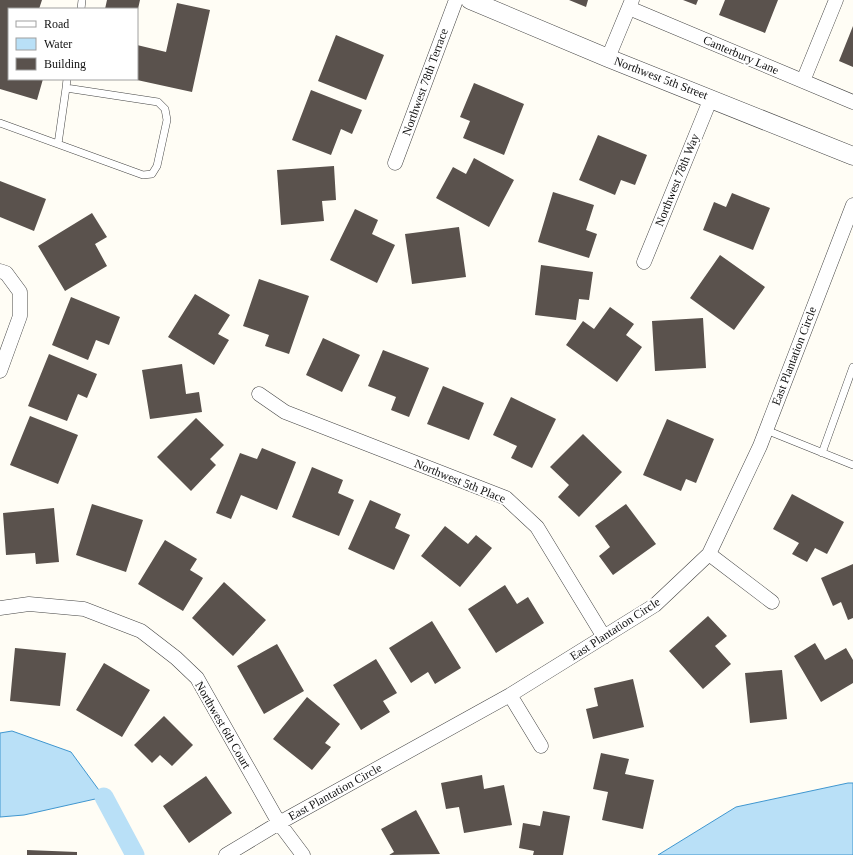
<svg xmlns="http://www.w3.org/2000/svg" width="853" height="855" font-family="Georgia,serif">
<rect width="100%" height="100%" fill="#fffdf5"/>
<!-- water -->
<path fill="#b9e0f7" stroke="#3f96cf" d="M12,731L71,752L104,797L24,815L0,817V733Z
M848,783H853V855H658L736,807Z"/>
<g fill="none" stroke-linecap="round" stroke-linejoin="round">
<!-- canal -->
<path stroke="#b9e0f7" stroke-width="19" d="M104,797L135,855"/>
</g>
<!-- building -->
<path fill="#5a524d" d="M0,0H42L39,9H9V79H43L37,100L0,89Z
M107,0H140L138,9H105Z
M569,0H588L586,7Z
M683,0H698L696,5Z
M725,0H778L765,33L719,15Z
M177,3L210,10L192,92L137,80V45L166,52Z
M853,26V67L839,61Z
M336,35L384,55L366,100L318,81Z
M474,83L524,104L504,155L463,138L470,121L460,117Z
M311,90L362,110L352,134L341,129L331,155L292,140Z
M598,135L647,155L635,185L621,180L615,195L579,180Z
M474,158L514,180L489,227L436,198L453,167L466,174Z
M334,166L336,200L322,201L324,221L281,225L277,170Z
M0,181L46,199L34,231L0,217Z
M553,192L594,205L586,230L597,234L589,258L538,242Z
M732,193L770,208L753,250L703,230L714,202L726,207Z
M355,209L378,220L372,234L395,245L377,283L330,260Z
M92,213L107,237L95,244L107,266L65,291L38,246Z
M459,227L466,277L412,284L405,234Z
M720,255L765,287L734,330L690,298Z
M541,265L593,272L589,300L579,299L576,320L535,315Z
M259,279L309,296L289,354L265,346L269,335L243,326Z
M195,294L230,315L218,334L229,340L214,365L168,337Z
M71,297L120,317L109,345L96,340L88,360L52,345Z
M610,307L634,324L626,335L642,347L617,382L566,345L583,321L594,329Z
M703,318L706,368L655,371L652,321Z
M323,338L360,355L342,392L306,375Z
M383,350L429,368L409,417L391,410L396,397L368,386Z
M49,354L97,374L87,398L78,394L67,421L28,406Z
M182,364L186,394L199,392L202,412L150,419L142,370Z
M443,386L484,403L469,440L427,424Z
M511,397L556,419L532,468L511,458L517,446L493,435Z
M30,416L78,435L58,484L10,465Z
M196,418L224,445L210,459L216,465L191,491L157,457Z
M667,419L714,439L696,483L686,479L681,491L643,475Z
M583,434L622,472L579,517L558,497L569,485L550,467Z
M262,448L296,462L277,510L241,495L231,519L216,513L240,453L257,459Z
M312,467L343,480L338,493L354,500L339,536L292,517Z
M792,494L844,522L827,554L815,548L807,562L792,554L799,543L773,529Z
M370,500L401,514L395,528L410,535L394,570L348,549Z
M92,504L143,520L126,572L76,555Z
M626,504L656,544L613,575L599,556L610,547L595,526Z
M54,508L59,562L36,564L35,553L6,555L3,513Z
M445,526L468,544L476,535L492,548L460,587L421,556Z
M165,540L197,559L190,570L203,578L183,611L138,584Z
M853,564V618L848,620L841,602L833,606L821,578Z
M224,582L266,620L233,656L192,618Z
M505,585L517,604L528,597L544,623L496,653L468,609Z
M708,616L727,636L715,646L731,664L703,689L669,651Z
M432,621L461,668L435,684L428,672L411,683L389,648Z
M815,643L825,660L846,648L853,660V683L821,702L794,656Z
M277,644L304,691L264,714L237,666Z
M15,648L66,653L60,706L10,701Z
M376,659L397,693L383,701L390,712L361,730L333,685Z
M104,663L150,690L122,737L76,710Z
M782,670L787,719L750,723L745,673Z
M633,679L644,727L593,739L586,709L598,706L594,688Z
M307,697L340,724L325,743L331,747L312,770L273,739Z
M164,716L193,745L172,766L160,755L152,763L134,745Z
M601,753L629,759L625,774L654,780L643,829L602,820L608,792L593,789Z
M482,775L484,789L504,785L512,825L464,833L459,807L446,809L441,783Z
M206,776L232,813L189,843L163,806Z
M416,810L440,854L389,855L394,852L381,829Z
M543,811L570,816L563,855H533L534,851L519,848L523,823L540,826Z
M27,850L77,852V855H27Z"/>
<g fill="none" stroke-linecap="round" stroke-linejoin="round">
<!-- service casing -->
<g stroke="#444" stroke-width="8">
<path id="service" d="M81,9L82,0
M0,123L143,175L152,174L157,166L167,120L165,109L158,102L66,88L67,79
M58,144L66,88
M766,430L853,465
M822,453L853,367"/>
</g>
<!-- minor casing -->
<g stroke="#444" stroke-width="15">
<path id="minor" d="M629,8L853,102
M608,58L632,0
M803,81L836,0
M395,163L456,0
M644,262L711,98
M0,271L6,273L20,292V316L0,371
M259,394L285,412L506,498L537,527L604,637
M709,554L772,602
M0,608L29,604L84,609L141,631L176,658L197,678L279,823L303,855
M510,695L541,746
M226,855L279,823L510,695L655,605L709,554L760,446L853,205"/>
</g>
<!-- tertiary casing -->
<g stroke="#444" stroke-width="19">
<path id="tertiary" d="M470,0L608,58L853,156"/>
</g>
<!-- service -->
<use href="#service" stroke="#fff" stroke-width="7"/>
<!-- minor -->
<use href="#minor" stroke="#fff" stroke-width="14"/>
<!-- tertiary -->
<use href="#tertiary" stroke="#fff" stroke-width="18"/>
</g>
<g text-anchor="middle" stroke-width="4" stroke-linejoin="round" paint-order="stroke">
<!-- street labels -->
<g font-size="12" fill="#111" stroke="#fff">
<text transform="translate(741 55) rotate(23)" y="4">Canterbury Lane</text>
<text transform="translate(661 78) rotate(21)" y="4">Northwest 5th Street</text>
<text transform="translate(425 82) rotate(-70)" y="4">Northwest 78th Terrace</text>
<text transform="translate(677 180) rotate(-68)" y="4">Northwest 78th Way</text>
<text transform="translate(794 356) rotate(-69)" y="4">East Plantation Circle</text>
<text transform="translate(460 481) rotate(22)" y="4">Northwest 5th Place</text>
<text transform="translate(615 629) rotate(-33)" y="4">East Plantation Circle</text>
<text transform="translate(223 725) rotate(60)" y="4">Northwest 6th Court</text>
<text transform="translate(335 792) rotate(-29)" y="4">East Plantation Circle</text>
</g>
</g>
<!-- legend -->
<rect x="8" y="8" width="130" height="72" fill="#ffffff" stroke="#a0a0a0"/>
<rect x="16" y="21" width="20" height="6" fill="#ffffff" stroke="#a0a0a0"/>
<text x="44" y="28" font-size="12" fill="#111111">Road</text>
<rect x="16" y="38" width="20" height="12" fill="#b9e0f7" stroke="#a0a0a0"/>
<text x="44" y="48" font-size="12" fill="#111111">Water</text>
<rect x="16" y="58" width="20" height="12" fill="#5a524d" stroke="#a0a0a0"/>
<text x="44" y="68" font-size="12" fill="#111111">Building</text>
</svg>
